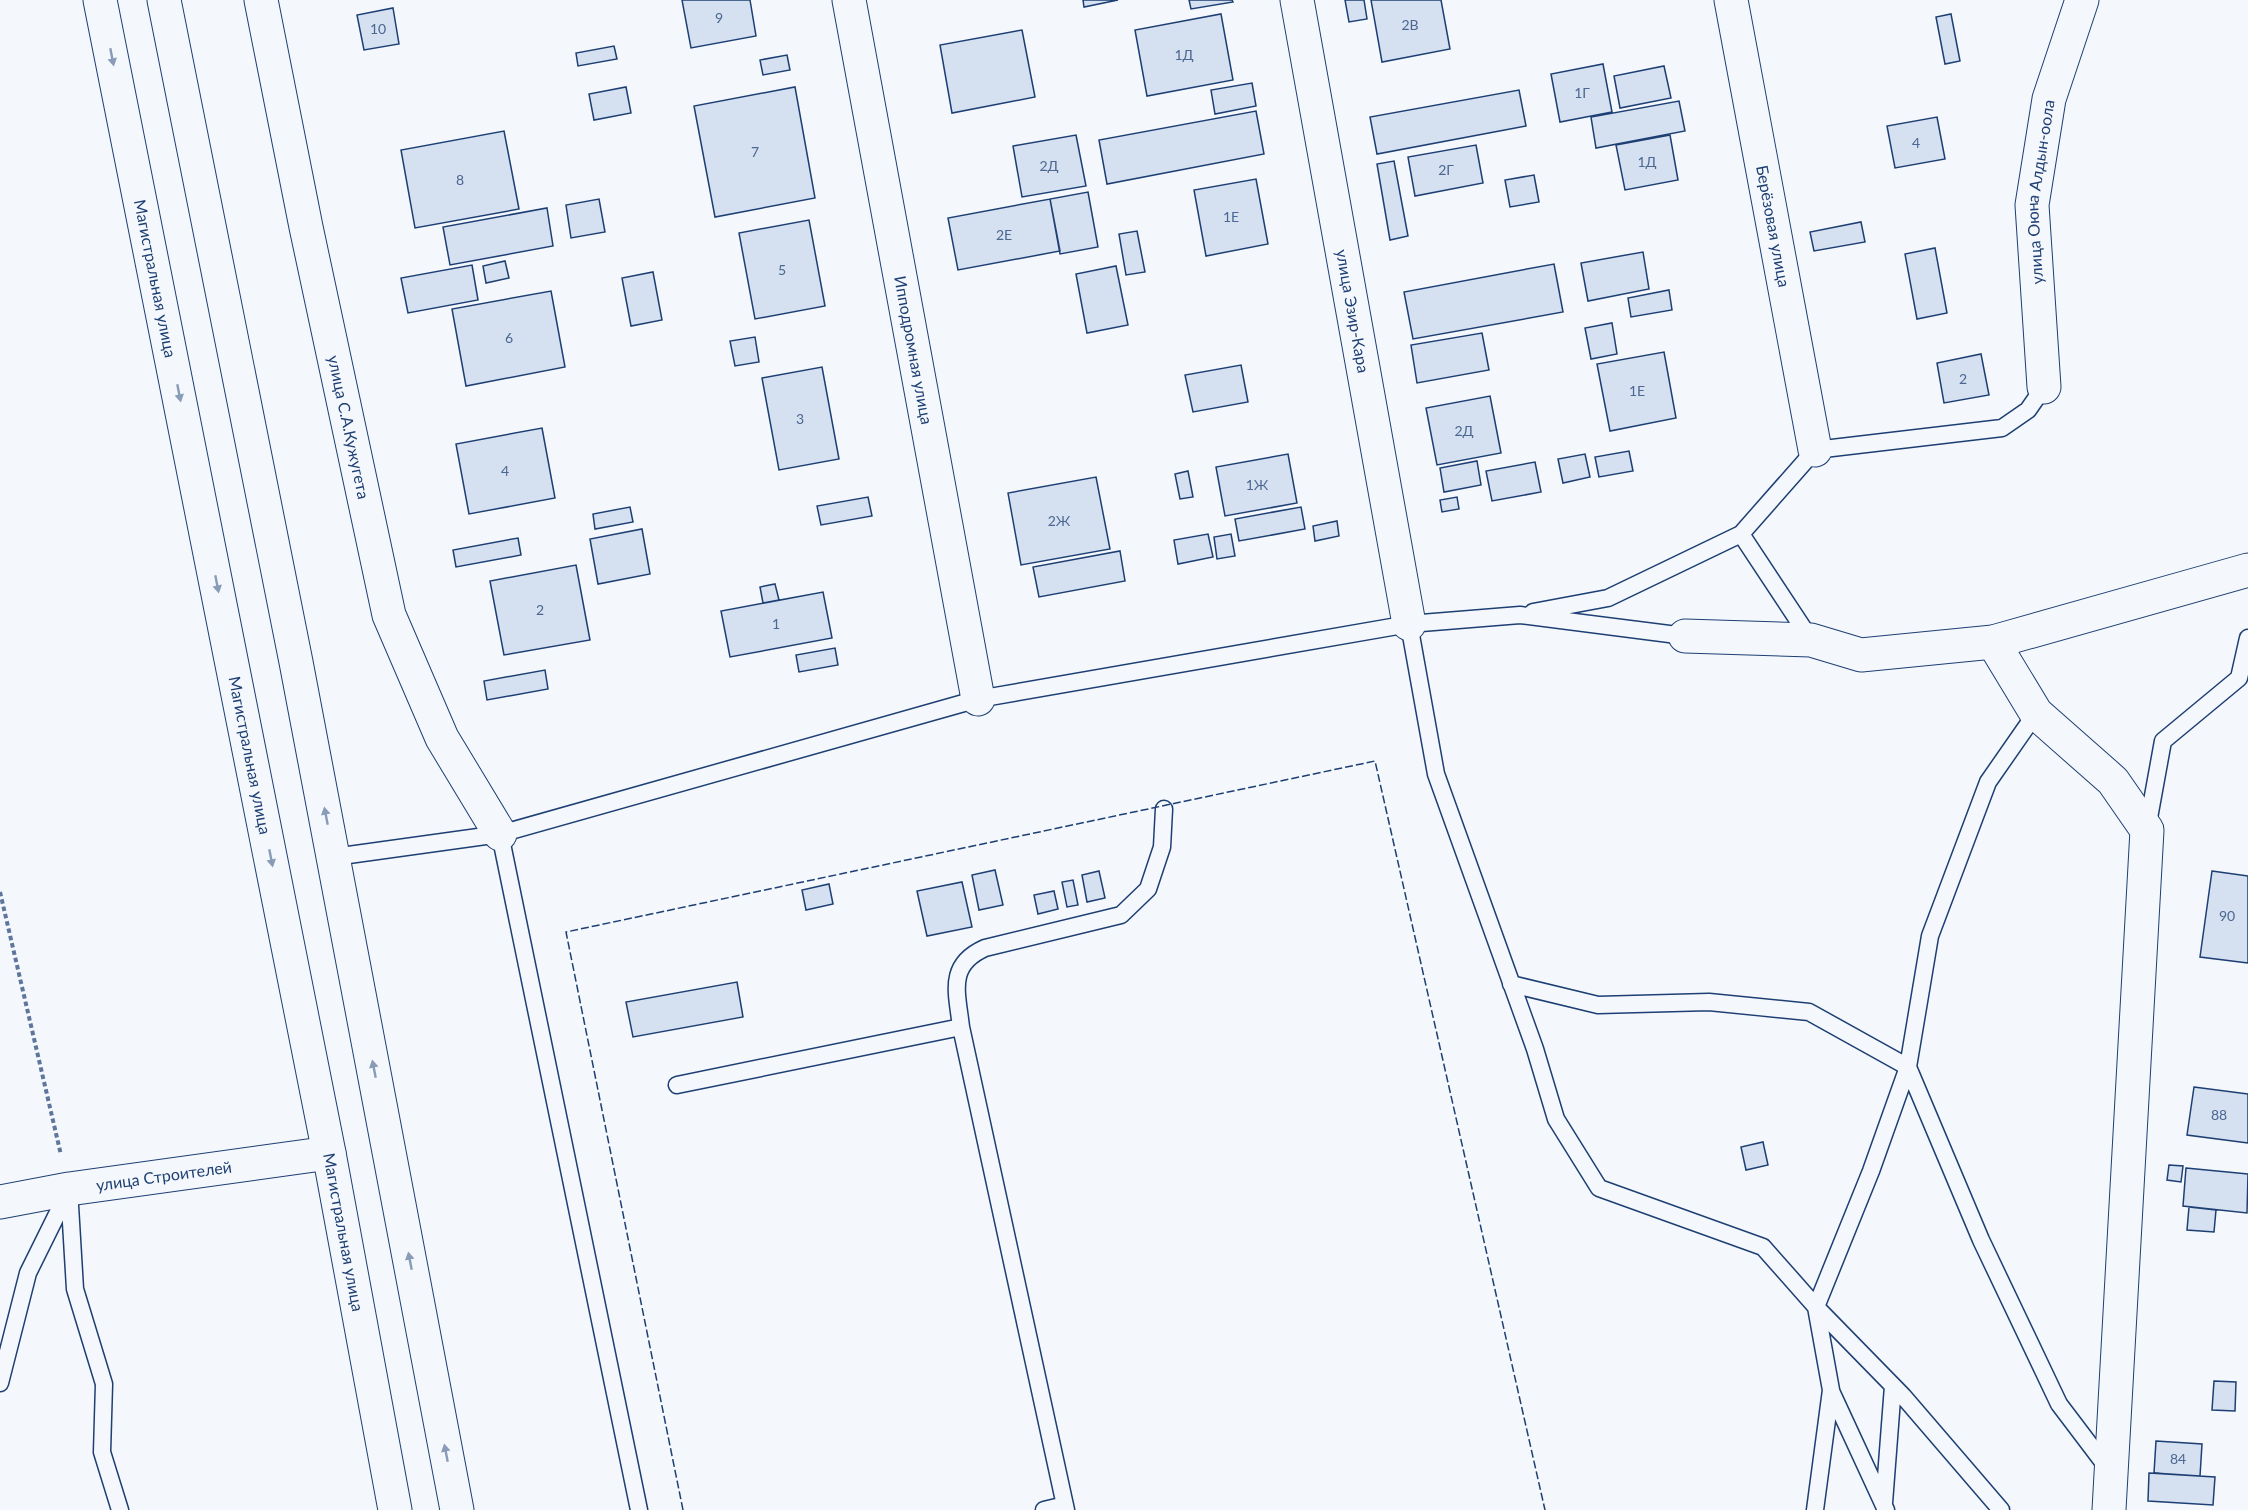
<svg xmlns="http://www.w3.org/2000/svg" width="2248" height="1510" font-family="Lato,sans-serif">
<rect width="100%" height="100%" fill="#f4f7fb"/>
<!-- building -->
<path fill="#d5e0f0" stroke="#1d3f73" stroke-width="1.5" d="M682,0H750L756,36L691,48Z
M1083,0H1118L1084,7Z
M1189,0H1232L1233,2L1191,9Z
M1345,0H1364L1367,19L1349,22Z
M1371,0H1441L1450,49L1382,62Z
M393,8L399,44L364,50L357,15Z
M1221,14L1233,80L1147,96L1135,30Z
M1951,14L1960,61L1945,64L1936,17Z
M1022,30L1035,97L952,113L940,45Z
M614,46L617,59L578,66L576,53Z
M787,55L790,70L763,75L760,60Z
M1603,64L1612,112L1560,122L1551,74Z
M1664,66L1671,98L1620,108L1614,76Z
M1252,83L1256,106L1215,114L1211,90Z
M626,87L631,113L594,120L589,94Z
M795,87L815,198L715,217L694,106Z
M1519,90L1526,126L1377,154L1370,117Z
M1679,101L1685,131L1596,148L1591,117Z
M1256,111L1264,154L1107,184L1099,140Z
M1937,117L1945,159L1895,168L1887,126Z
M504,131L519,209L415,228L401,150Z
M1076,135L1086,186L1022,197L1013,146Z
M1670,135L1678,180L1625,190L1616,145Z
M1476,145L1483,183L1415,196L1408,157Z
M1394,161L1408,236L1390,240L1377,164Z
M1534,175L1539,202L1510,207L1505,180Z
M1256,179L1268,244L1206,256L1194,190Z
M1088,192L1098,247L1060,254L1050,199Z
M599,199L605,232L571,238L566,205Z
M1050,199L1060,251L958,270L948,218Z
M547,208L553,246L450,265L443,227Z
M809,220L825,306L755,319L739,233Z
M1861,222L1865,242L1814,251L1810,232Z
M1137,231L1145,272L1126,275L1119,234Z
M1935,248L1947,313L1917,319L1905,254Z
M1643,252L1649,289L1588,301L1581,263Z
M505,261L509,278L486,283L483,266Z
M1554,264L1563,312L1413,339L1404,292Z
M472,265L478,300L408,313L401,278Z
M1116,266L1128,325L1087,333L1076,274Z
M653,272L662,320L631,326L622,278Z
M1669,290L1672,310L1631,317L1628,298Z
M551,291L565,367L466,386L452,309Z
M1612,323L1617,354L1591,359L1585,328Z
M1482,333L1489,370L1417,383L1411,345Z
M755,337L759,362L735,366L730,341Z
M1664,352L1676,418L1610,431L1597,364Z
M1981,354L1989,395L1944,403L1937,363Z
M1241,365L1248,402L1193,412L1185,375Z
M822,367L839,459L779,470L762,378Z
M1490,396L1501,453L1437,465L1426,408Z
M542,428L555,498L469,514L456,444Z
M1629,451L1633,471L1599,477L1595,457Z
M1288,454L1297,503L1225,516L1216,467Z
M1585,454L1590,477L1563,483L1558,459Z
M1477,461L1481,485L1444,492L1440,468Z
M1535,462L1541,492L1492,501L1486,471Z
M1188,471L1193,497L1180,499L1175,474Z
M1096,477L1110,549L1021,565L1008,493Z
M868,497L872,516L821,525L817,506Z
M1457,497L1459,509L1442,512L1440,500Z
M630,507L633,522L595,529L593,514Z
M1301,507L1305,529L1239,541L1235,519Z
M1337,521L1339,536L1315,541L1313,526Z
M642,529L650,574L598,584L590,539Z
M1208,534L1213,557L1178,564L1174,540Z
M1231,534L1235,556L1217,559L1214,537Z
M518,538L521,555L456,567L453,550Z
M1120,551L1125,581L1039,597L1033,567Z
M576,565L590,640L504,655L490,581Z
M775,584L779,600L763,603L760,587Z
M823,592L832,638L730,657L721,611Z
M835,648L838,665L799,672L796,655Z
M545,670L548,689L487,700L484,681Z
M995,870L1003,905L979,910L972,875Z
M1099,871L1105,898L1087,902L1082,875Z
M2212,871L2248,876V963L2200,957Z
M1073,880L1078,905L1067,907L1062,882Z
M962,882L972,927L927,936L917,891Z
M829,884L833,904L806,910L802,890Z
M1054,891L1058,909L1038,914L1034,895Z
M737,982L743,1017L633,1037L626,1002Z
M2194,1087L2248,1094V1143L2187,1135Z
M1763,1142L1768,1165L1746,1170L1741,1147Z
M2169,1165L2183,1166L2181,1182L2167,1180Z
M2186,1168L2248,1174L2247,1213L2183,1206Z
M2189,1207L2216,1210L2214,1232L2187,1230Z
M2214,1381L2236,1382L2235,1411L2212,1410Z
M2156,1441L2202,1444L2200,1476L2154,1473Z
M2149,1473L2215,1477L2213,1505L2148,1501Z"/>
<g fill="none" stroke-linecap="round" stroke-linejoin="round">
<!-- lane casing -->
<g stroke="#1d3f73" stroke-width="19">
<path id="lane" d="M1533,612L1608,598L1741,534
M1409,624L1436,774L1535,1049L1556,1119L1599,1188L1763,1247L1816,1307L1831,1390L1815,1510
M1811,640L1741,534L1815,450L2002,428L2028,410L2044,387
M2147,829L2163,741L2239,678L2248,638
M500,834L639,1510
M334,857L500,834L978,699L1409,624L1520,615L1685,636
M1511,984L1598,1005L1709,1002L1809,1012L1908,1067L1981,1240L2059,1404L2109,1470
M677,1085L961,1027
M69,1189L75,1289L104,1384L102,1452L120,1510
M0,1383L28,1273L69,1190
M1831,1391L1886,1510
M1884,1503L1893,1386
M1044,1510L1065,1505
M1066,1510L961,1027C957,992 947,965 985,948L1121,915L1148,889L1162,847L1164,809
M2001,1510L1903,1396L1816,1307L1871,1171L1908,1067L1930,936L1988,782L2036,713"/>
</g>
<!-- street casing -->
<g stroke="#1d3f73" stroke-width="35">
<g id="street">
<path id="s1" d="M261,0L306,227L389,615L442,738L500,834"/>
<path id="s2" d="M849,0L978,699"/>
<path id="s3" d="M1297,0L1409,624"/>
<path id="s4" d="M1731,0L1815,450"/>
<path id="s5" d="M2044,387L2032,205L2049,99L2082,0"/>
<path d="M1685,636L1811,640L1861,655L1993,642L2248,570"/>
<path d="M1993,642L2036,713L2113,781L2147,830L2109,1510"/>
<path id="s6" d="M0,1202L69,1189L329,1153"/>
</g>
</g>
<!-- secondary casing -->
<g stroke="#1d3f73" stroke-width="35">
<g id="secondary">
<path id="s7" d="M100,0L329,1153L395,1510"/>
<path d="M164,0L296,662L457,1510"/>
</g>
</g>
<!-- path -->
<path stroke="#5e769c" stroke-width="4" stroke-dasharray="4.5 3" stroke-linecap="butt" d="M0,892L61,1155"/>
<!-- lane -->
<use href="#lane" stroke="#f4f7fb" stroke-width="16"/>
<!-- street -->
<use href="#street" stroke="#f4f7fb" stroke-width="33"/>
<!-- secondary -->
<use href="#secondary" stroke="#f4f7fb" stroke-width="33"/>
<!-- fence -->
<path stroke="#1d3f73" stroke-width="1.5" stroke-dasharray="8 3" stroke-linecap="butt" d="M683,1510L566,932L1375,761L1545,1510"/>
</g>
<!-- one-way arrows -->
<defs><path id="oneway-solid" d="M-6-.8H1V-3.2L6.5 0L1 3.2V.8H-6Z" transform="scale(1.5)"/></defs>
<g fill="#889bb7">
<use href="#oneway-solid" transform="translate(112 57) rotate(79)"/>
<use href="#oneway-solid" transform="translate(179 393) rotate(79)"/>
<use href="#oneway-solid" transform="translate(217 584) rotate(79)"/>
<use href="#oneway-solid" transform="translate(326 816) rotate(-101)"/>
<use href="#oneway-solid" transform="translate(271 858) rotate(79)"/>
<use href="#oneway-solid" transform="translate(374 1069) rotate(-101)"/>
<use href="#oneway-solid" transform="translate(410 1261) rotate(-101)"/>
<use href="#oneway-solid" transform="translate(446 1453) rotate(-101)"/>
</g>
<g text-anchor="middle" stroke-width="4.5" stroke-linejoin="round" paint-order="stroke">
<!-- number labels -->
<g font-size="14" fill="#4b6792">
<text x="719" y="23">9</text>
<text x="1410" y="30">2В</text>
<text x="378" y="34">10</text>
<text x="1184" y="60">1Д</text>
<text x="1582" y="98">1Г</text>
<text x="1916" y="148">4</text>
<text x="755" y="157">7</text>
<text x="1647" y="167">1Д</text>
<text x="1049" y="171">2Д</text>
<text x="1446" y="175">2Г</text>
<text x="460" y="185">8</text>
<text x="1231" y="222">1Е</text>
<text x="1004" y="240">2Е</text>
<text x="782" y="275">5</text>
<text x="509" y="343">6</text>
<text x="1963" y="384">2</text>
<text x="1637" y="396">1Е</text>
<text x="800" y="424">3</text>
<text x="1464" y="436">2Д</text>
<text x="505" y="476">4</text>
<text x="1257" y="490">1Ж</text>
<text x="1059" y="526">2Ж</text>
<text x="540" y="615">2</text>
<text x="776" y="629">1</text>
<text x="2227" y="921">90</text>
<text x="2219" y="1120">88</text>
<text x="2178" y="1464">84</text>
</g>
<!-- street labels -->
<g font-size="16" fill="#1d3f73" stroke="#f4f7fb">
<text dy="6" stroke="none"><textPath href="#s5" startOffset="196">улица Оюна Алдын-оола</textPath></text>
<text dy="6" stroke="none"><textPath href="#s4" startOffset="230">Берёзовая улица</textPath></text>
<text dy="6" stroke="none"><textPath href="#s7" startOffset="284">Магистральная улица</textPath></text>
<text dy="6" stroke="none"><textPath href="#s3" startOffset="316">улица Эзир-Кара</textPath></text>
<text dy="6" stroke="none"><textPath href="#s2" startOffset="356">Ипподромная улица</textPath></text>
<text dy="6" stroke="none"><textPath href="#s1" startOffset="436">улица С.А.Кужугета</textPath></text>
<text dy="6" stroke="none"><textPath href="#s7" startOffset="770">Магистральная улица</textPath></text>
<text dy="6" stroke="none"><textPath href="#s6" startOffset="166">улица Строителей</textPath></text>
<text dy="6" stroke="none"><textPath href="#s7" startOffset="1256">Магистральная улица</textPath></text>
</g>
</g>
</svg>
